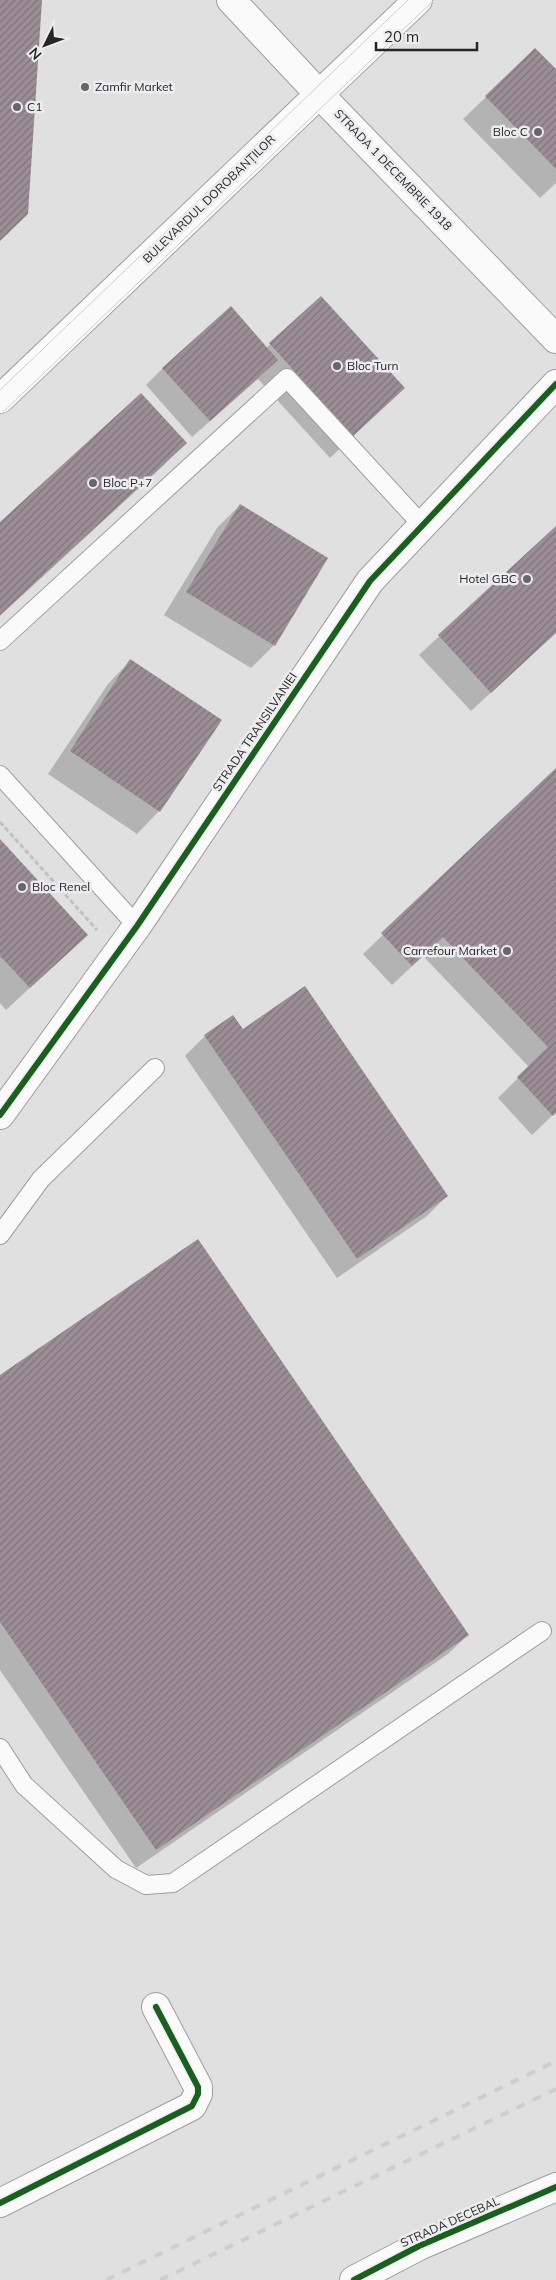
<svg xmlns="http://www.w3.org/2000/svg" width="556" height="2280" font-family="Mulish,sans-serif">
<defs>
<pattern id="building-hatch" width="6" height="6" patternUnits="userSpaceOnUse" patternTransform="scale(1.25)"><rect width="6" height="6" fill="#9b8e95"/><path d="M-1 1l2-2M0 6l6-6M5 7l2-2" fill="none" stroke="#7e7479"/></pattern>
</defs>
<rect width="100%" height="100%" fill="#e0e0e1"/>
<!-- shadow -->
<path fill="#0003" d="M556,71V183L540,198L463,119L486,97Z
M321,298L404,388L330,458L258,379L192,437L146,385L163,368L266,348Z
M185,443L163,466L0,616V524Z
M240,505L327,559L274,645L251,668L164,615L217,528Z
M556,527V632L471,711L419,655Z
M130,661L159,811L137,834L48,774L108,684Z
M556,770V1112L532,1135L498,1098L529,1067L423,956L392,985L363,954Z
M0,841L63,957L6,1010L0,1003Z
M233,1017L242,1031L447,1196L427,1216L337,1278L185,1056L205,1036Z
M0,1377L468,1635L448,1654L136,1868L0,1670Z"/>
<!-- building -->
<path fill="url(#building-hatch)" d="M0,0H42L28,214L0,241Z
M535,48L556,69V169L485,96Z
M321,296L405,388L353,436L269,343Z
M231,306L278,360L210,421L162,368Z
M141,393L187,443L0,615V522Z
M240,504L328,558L275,646L186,592Z
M556,526V633L491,693L438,635Z
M130,659L222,720L160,812L70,751Z
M556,768V1113L553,1116L517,1077L548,1047L443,937L412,966L381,933Z
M0,839L88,935L30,988L0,956Z
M305,986L448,1196L357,1259L204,1035L233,1015L243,1029Z
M198,1239L469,1635L156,1850L0,1622V1375Z"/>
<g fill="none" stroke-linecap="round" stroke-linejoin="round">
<!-- service casing -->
<g stroke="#9e9e9e" stroke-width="20">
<path id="service" d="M0,641L287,378L423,526
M0,775L137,926
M0,1235L41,1179L155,1068
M0,1748L24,1785L116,1869L146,1885L173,1883L542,1631"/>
</g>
<!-- minor casing -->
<g stroke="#9e9e9e" stroke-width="30">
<path id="minor" d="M0,1115L137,926L370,581L556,384
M0,2203L192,2106L198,2094V2087L156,2007
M354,2280L419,2246L556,2187"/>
</g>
<!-- primary casing -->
<g stroke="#9e9e9e" stroke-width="30">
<path id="primary" d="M231,0L319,94L556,339
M0,399L418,0"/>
</g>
<!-- path -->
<path stroke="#c1c1c2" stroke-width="3" stroke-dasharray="5 2.5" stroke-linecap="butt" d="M0,822L97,930"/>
<!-- service -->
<use href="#service" stroke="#fafafa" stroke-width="18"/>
<!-- minor -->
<use href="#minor" stroke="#fafafa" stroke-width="28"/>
<!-- primary -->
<use href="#primary" stroke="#fafafa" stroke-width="28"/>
<!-- tram -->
<path stroke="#cecece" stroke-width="1" d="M0,390L408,0
M0,415L434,0"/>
<!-- rail -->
<path stroke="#cecece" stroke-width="4" stroke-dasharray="9 9" stroke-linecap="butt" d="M106,2280L556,2061
M160,2280L556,2089"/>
<!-- cycleway casing -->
<g stroke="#ededef" stroke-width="9">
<path id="cycleway" d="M0,1115L137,926L370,581L556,384
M0,2203L192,2106L198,2094V2087L156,2007
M354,2280L419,2246L556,2187"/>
</g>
<!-- cycleway -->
<use href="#cycleway" stroke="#1b5e20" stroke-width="6"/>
</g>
<!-- markers -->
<g fill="#666767" stroke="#ededef" stroke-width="2">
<circle cx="85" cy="87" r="5"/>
<circle cx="17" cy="107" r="5"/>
<circle cx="538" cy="132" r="5"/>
<circle cx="337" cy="366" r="5"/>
<circle cx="93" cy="483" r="5"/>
<circle cx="527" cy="579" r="5"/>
<circle cx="22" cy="887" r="5"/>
<circle cx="507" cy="951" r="5"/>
</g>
<g text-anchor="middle" stroke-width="5" stroke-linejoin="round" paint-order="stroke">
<!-- poi labels -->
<g font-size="12" fill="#252626" stroke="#ededef" text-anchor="start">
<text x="95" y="91">Zamfir Market</text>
<text x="27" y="111">C1</text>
<text x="528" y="136" text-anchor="end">Bloc C</text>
<text x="347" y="370">Bloc Turn</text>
<text x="103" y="487">Bloc P+7</text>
<text x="517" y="583" text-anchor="end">Hotel GBC</text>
<text x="32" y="891">Bloc Renel</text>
<text x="497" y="955" text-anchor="end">Carrefour Market</text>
</g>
<!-- street labels -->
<g font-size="12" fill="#252626" stroke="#ededef">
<text transform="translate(393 170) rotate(46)" y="4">STRADA 1 DECEMBRIE 1918</text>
<text transform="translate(209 199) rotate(-44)" y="4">BULEVARDUL DOROBANȚILOR</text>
<text transform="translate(255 732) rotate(-56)" y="4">STRADA TRANSILVANIEI</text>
<text transform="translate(450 2222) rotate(-24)" y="4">STRADA DECEBAL</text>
</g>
</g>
<!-- north arrow -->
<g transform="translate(45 45) rotate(228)" stroke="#ededef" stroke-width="4" paint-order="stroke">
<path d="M0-4L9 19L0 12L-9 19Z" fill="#252626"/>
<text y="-8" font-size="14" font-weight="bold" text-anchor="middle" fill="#252626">N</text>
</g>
<!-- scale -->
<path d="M376 42v8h101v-8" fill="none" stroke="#252626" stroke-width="2.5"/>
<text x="384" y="42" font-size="15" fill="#252626" stroke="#ededef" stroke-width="4" paint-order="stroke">20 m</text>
</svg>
